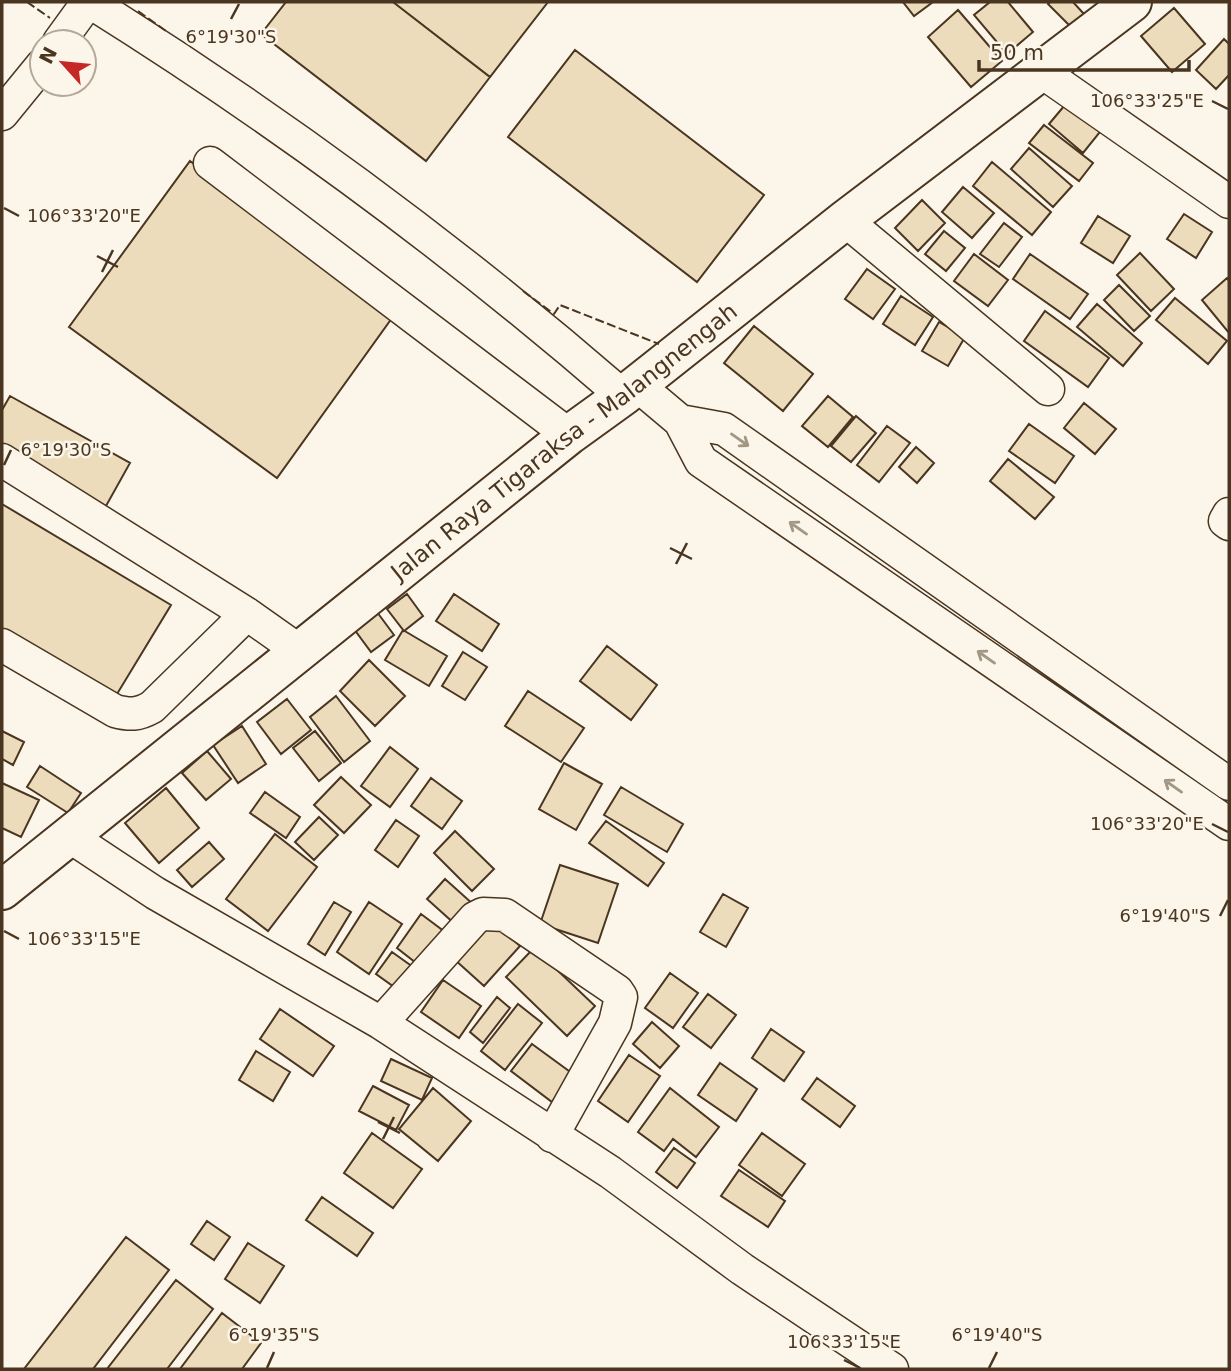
<svg xmlns="http://www.w3.org/2000/svg" width="1231" height="1371" font-family="'DejaVu Sans',sans-serif">
<rect width="100%" height="100%" fill="#fbf6e9"/>
<!-- building -->
<path fill="#ecdcbc" stroke="#4a3520" stroke-width="2" d="M286,2H393L490,77L426,161L261,34Z
M393,2H548L490,77Z
M903,2H933L914,16Z
M990,2H1008L1033,32L1007,54L974,15Z
M1050,2H1073L1084,14L1071,27L1048,4Z
M1174,8L1205,44L1172,72L1141,36Z
M958,10L1002,61L971,87L928,37Z
M1224,39L1229,44V75L1216,89L1196,70Z
M575,50L764,195L697,282L508,137Z
M1070,99L1104,127L1083,153L1049,124Z
M1044,125L1093,163L1079,181L1029,143Z
M1029,148L1072,186L1053,207L1011,169Z
M190,161L397,311L277,478L69,327Z
M992,162L1051,212L1032,235L973,186Z
M963,187L994,213L972,238L942,212Z
M922,200L945,223L918,251L895,228Z
M1184,214L1212,232L1196,258L1167,239Z
M1098,216L1130,236L1113,263L1081,243Z
M1004,223L1022,237L999,267L980,254Z
M944,231L965,248L946,271L925,254Z
M1140,253L1174,289L1151,311L1117,275Z
M974,254L1008,280L988,306L954,281Z
M1030,254L1088,294L1070,319L1013,279Z
M867,269L895,289L873,319L845,299Z
M1227,278L1229,281V333L1202,300Z
M1119,285L1150,316L1134,331L1104,300Z
M901,296L933,317L915,345L883,324Z
M1175,298L1227,341L1208,364L1156,320Z
M1097,304L1142,343L1123,366L1077,327Z
M1045,311L1109,358L1088,387L1024,341Z
M939,322L965,337L948,366L922,351Z
M754,326L813,374L783,411L724,363Z
M10,396L130,463L106,506L2,447V410Z
M828,396L853,417L828,447L802,426Z
M1084,403L1116,429L1095,454L1064,428Z
M856,416L876,433L851,462L831,446Z
M1029,424L1074,456L1055,483L1009,451Z
M887,426L910,443L879,482L857,465Z
M916,447L934,463L917,483L899,467Z
M1008,459L1054,497L1035,519L990,481Z
M2,504L171,605L114,699L2,632Z
M407,594L423,616L404,631L387,609Z
M454,594L499,624L482,651L436,621Z
M377,612L394,635L371,652L354,629Z
M403,630L447,656L429,686L385,660Z
M607,646L657,685L631,720L580,681Z
M463,652L487,667L465,700L442,686Z
M369,660L405,696L375,726L340,691Z
M528,691L584,728L561,762L505,726Z
M336,696L370,741L344,762L310,717Z
M287,699L311,730L281,754L257,722Z
M242,726L266,764L238,783L213,745Z
M2,731L24,742L13,765L2,759Z
M315,731L341,763L319,781L293,748Z
M390,747L418,769L390,807L361,786Z
M207,751L231,779L206,800L182,773Z
M564,763L602,784L576,830L539,809Z
M40,766L81,793L68,813L27,787Z
M341,777L371,805L344,833L314,805Z
M431,778L462,801L442,829L411,806Z
M2,783L39,800L21,837L2,828Z
M621,787L683,824L667,852L604,815Z
M166,788L199,828L159,863L125,823Z
M265,792L300,817L286,838L250,813Z
M319,817L338,835L314,860L295,842Z
M396,820L419,836L398,867L375,850Z
M606,821L664,863L648,886L589,843Z
M455,831L494,869L472,891L434,853Z
M275,834L317,867L268,931L226,899Z
M209,842L224,859L192,887L177,870Z
M560,865L618,884L598,943L540,924Z
M445,879L474,905L456,925L427,899Z
M723,894L748,908L726,947L700,932Z
M334,902L351,912L325,955L308,944Z
M369,902L402,924L369,974L337,952Z
M421,914L445,932L420,966L397,948Z
M491,920L520,946L484,986L454,959Z
M534,948L595,1006L567,1036L506,977Z
M392,952L413,967L397,989L376,974Z
M670,973L698,993L673,1028L645,1008Z
M443,980L481,1006L459,1038L421,1012Z
M708,994L736,1015L711,1048L683,1027Z
M497,997L510,1008L483,1043L470,1032Z
M518,1004L542,1023L505,1070L481,1051Z
M280,1009L334,1046L313,1076L260,1039Z
M652,1022L679,1046L660,1068L633,1044Z
M771,1029L804,1052L784,1081L752,1058Z
M532,1044L573,1074L552,1102L511,1071Z
M256,1051L290,1072L273,1101L239,1080Z
M629,1055L660,1076L628,1122L598,1101Z
M391,1059L432,1078L422,1100L381,1081Z
M720,1063L757,1089L736,1121L698,1095Z
M817,1078L855,1106L840,1127L802,1099Z
M373,1086L409,1105L396,1130L359,1111Z
M433,1088L471,1121L438,1161L399,1129Z
M670,1088L719,1127L696,1157L673,1139L664,1151L638,1132Z
M372,1133L422,1169L393,1208L344,1173Z
M762,1133L805,1164L782,1196L739,1165Z
M674,1148L695,1163L677,1188L656,1172Z
M739,1170L785,1201L768,1227L721,1196Z
M322,1197L373,1233L357,1256L306,1220Z
M207,1221L230,1237L214,1260L191,1244Z
M126,1237L169,1270L93,1369H24Z
M248,1243L284,1266L260,1303L225,1279Z
M176,1280L213,1309L167,1369H107Z
M222,1313L261,1343L242,1369H180Z"/>
<g fill="none" stroke-linecap="round" stroke-linejoin="round">
<!-- minor casing -->
<g stroke="#4a3520" stroke-width="35">
<path id="minor" d="M90,2C277,119 457,252 623,396
M59,42L88,2
M1042,72L1229,202
M2,114L42,65
M210,163L569,435
M845,220L1048,389
M636,384L680,421
M2,460L247,614
M1229,514L1225,521L1229,524
M2,645L115,711C130,715 138,715 152,707L247,614L298,650
M1229,784L724,429L680,421L701,461L1229,824
M69,836L155,893L381,1023L610,1172L742,1269L892,1369
M381,1023L475,918L483,914L505,915L617,991L621,997L615,1023L552,1136"/>
</g>
<!-- major casing -->
<g stroke="#4a3520" stroke-width="42">
<g id="major">
<path id="s1" d="M2,890L569,435L623,396L845,220L1132,2"/>
</g>
</g>
<!-- minor -->
<use href="#minor" stroke="#fbf6e9" stroke-width="32"/>
<!-- major -->
<use href="#major" stroke="#fbf6e9" stroke-width="38"/>
<!-- fence -->
<path stroke="#4a3520" stroke-width="2" stroke-dasharray="9 3.5" stroke-linecap="butt" d="M27,2L50,18
M138,11L166,31
M523,291L554,314L560,305L659,344"/>
</g>
<!-- one-way arrows -->
<defs><path id="oneway-shaft" d="M-6 0H5M1.5-3L5.5 0L1.5 3" fill="none" stroke-width="1.6" stroke-linecap="round" stroke-linejoin="round" transform="scale(1.75)"/></defs>
<g stroke="#a29684">
<use href="#oneway-shaft" transform="translate(740 440) rotate(35)"/>
<use href="#oneway-shaft" transform="translate(798 528) rotate(-145)"/>
<use href="#oneway-shaft" transform="translate(986 657) rotate(-145)"/>
<use href="#oneway-shaft" transform="translate(1173 786) rotate(-145)"/>
</g>
<!-- ticks -->
<path fill="none" stroke="#4a3520" stroke-width="2.5" d="M231,19L239,4M1212,101L1228,109M4,208L19,216M97,256L118,267M102,272L113,250M4,465L11,450M670,548L692,559M676,564L687,543M1212,824L1228,832M1220,916L1228,900M4,931L19,939M378,1122L400,1133M383,1139L394,1117M844,1360L860,1368M267,1368L274,1352M989,1368L997,1352"/>
<g text-anchor="middle" stroke-width="5" stroke-linejoin="round" paint-order="stroke">
<!-- street labels -->
<g font-size="23" fill="#4a3520" stroke="#fbf6e9">
<text dy="8" stroke="none"><textPath href="#s1" startOffset="719">Jalan Raya Tigaraksa - Malangnengah</textPath></text>
</g>
</g>
<g font-size="18" text-anchor="middle" fill="#4a3520" stroke="#fbf6e9" stroke-width="5" stroke-linejoin="round" paint-order="stroke">
<text x="231" y="43">6°19'30"S</text>
<text x="1147" y="107">106°33'25"E</text>
<text x="84" y="222">106°33'20"E</text>
<text x="66" y="456">6°19'30"S</text>
<text x="1147" y="830">106°33'20"E</text>
<text x="1165" y="922">6°19'40"S</text>
<text x="84" y="945">106°33'15"E</text>
<text x="274" y="1341">6°19'35"S</text>
<text x="997" y="1341">6°19'40"S</text>
<text x="844" y="1348">106°33'15"E</text>
</g>
<!-- border -->
<rect width="1231" height="1371" fill="none" stroke="#4a3520" stroke-width="7"/>
<!-- north arrow -->
<g transform="translate(63 63) rotate(297)"><circle r="33" fill="#fbf6e9" stroke="#b4a999" stroke-width="2"/>
<path d="M0-5L12 26L0 18L-12 26Z" fill="#c62828"/>
<text y="-10" font-size="19" font-weight="bold" text-anchor="middle" fill="#4a3520">N</text>
</g>
<!-- scale -->
<path d="M979 60v10h210v-10" fill="none" stroke="#4a3520" stroke-width="3.5"/>
<text x="990" y="60" font-size="21" fill="#4a3520" stroke="#fbf6e9" stroke-width="5" paint-order="stroke">50 m</text>
</svg>
